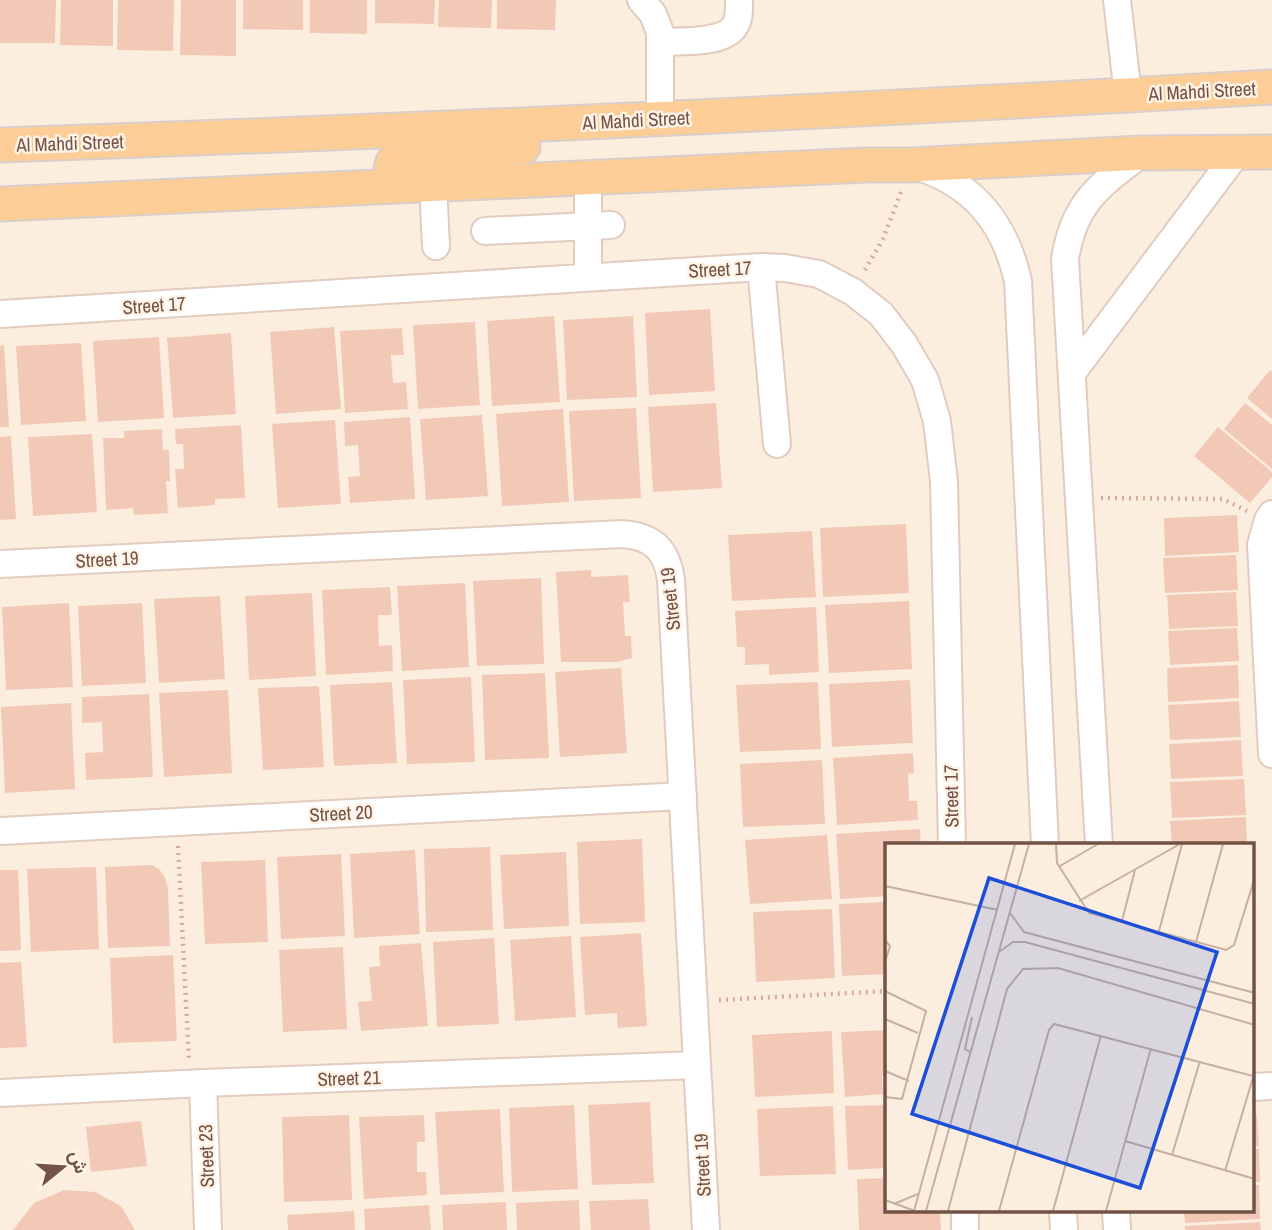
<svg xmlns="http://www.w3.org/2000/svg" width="1272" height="1230" font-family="'Archivo Narrow',Vazirmatn,sans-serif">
<rect width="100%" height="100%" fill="#fceedf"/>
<!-- building -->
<path fill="#f2c9b7" d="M0,0H56L55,43H0Z
M61,0H113V46L60,45Z
M118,0H174L173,51L117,50Z
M181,0H236V56L180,55Z
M243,0H303V30L243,29Z
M310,0H367V34L310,33Z
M375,0H435L434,24L375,23Z
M439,0H492L491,28L438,27Z
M497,0H556L555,30L497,29Z
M710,309L715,391L649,395L645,313Z
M554,316L560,402L492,406L487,321Z
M633,316L637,397L567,400L563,320Z
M475,322L480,405L418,409L413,325Z
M334,327L341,409L276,414L270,332Z
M402,328L404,355H391L393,383L406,382L408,409L345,413L340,331Z
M231,333L236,414L173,418L167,338Z
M159,337L164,418L98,422L93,341Z
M81,343L86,421L21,425L16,346Z
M4,345L9,427H0V346Z
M1270,370L1272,372V419L1247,398Z
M716,403L722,488L653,492L648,407Z
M1245,403L1272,425V469L1224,429Z
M636,408L641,498L574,501L569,411Z
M563,409L569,502L502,506L496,414Z
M482,415L488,496L426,500L420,419Z
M410,417L415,499L350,503L348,477L360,476L358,445L345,446L344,422Z
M335,420L341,504L278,508L272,424Z
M241,425L245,498L215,499V505L178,508L175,469H184L183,444H176L175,429Z
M1218,427L1272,472V477L1250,503L1194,456Z
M162,429L163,450H169L170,481H166L168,513L134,515L133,508L106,510L103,438H124V431Z
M92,434L97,512L33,516L28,437Z
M11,436L16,519L0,520V437Z
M1237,515L1239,552L1165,556L1164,518Z
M906,524L909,593L823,597L820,528Z
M812,531L816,597L732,601L728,535Z
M1236,555L1238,590L1165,593L1163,558Z
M591,570V577L628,575L630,602H623L625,636H631L632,658L617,662H561L556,572Z
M541,578L544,664L477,666L473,581Z
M465,583L469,667L402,671L397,586Z
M390,587L392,615H378L379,646L392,645L393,671L326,675L322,590Z
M1236,592L1238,626L1169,629L1167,595Z
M312,593L316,676L249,680L245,596Z
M220,596L225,679L159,683L154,599Z
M909,601L912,669L829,673L825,605Z
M69,603L73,687L6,690L2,607Z
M142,603L146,683L82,686L78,606Z
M816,607L819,672L769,675V664L745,665V647H737L735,611Z
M1237,628L1239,661L1170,665L1168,631Z
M1238,665L1239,698L1168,702L1167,668Z
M621,668L627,753L560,757L555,672Z
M545,673L549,758L485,760L482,675Z
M471,677L475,762L407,764L403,680Z
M910,680L913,743L832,747L829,684Z
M392,682L397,763L334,766L330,685Z
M818,682L821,749L740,752L736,685Z
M319,686L324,767L263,770L258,688Z
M228,690L232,773L164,777L159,693Z
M149,694L153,777L86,780L85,753L103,752L102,722L82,723V697Z
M1239,701L1241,737L1170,740L1168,705Z
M71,703L75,789L5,793L1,707Z
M1241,740L1243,776L1171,779L1169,744Z
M913,753L914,773L908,774L909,801H917L918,820L837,825L833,758Z
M822,760L825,824L743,827L740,764Z
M1244,779L1246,815L1172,818L1170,782Z
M1246,817L1247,845H1172L1170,821Z
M920,829L921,845H887V896L840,899L836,834Z
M827,835L832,899L750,904L745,840Z
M642,839L645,922L580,924L577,842Z
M490,847L493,930L426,932L424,849Z
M415,850L420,934L354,938L350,854Z
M566,852L569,926L504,929L500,855Z
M341,854L345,936L281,939L277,857Z
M265,860L268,942L205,944L201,862Z
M152,865L160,870L165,878L168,888L170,946L108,948L105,867Z
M96,867L99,949L31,952L27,869Z
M0,870H18L21,950L0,951Z
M887,902V974L842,976L839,904Z
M832,909L835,978L756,982L753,912Z
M641,933L647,1026L618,1028L617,1013L585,1015L580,937Z
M571,936L576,1017L515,1021L510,940Z
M494,938L499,1024L437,1027L433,942Z
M421,943L428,1026L361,1031L358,1002L372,1001L369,967L380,966L379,946Z
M343,947L347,1029L283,1032L279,950Z
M173,955L177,1041L113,1043L110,958Z
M21,962L27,1047L0,1048V963Z
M887,1030V1075H882L883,1094L845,1097L841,1032Z
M832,1031L834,1093L755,1097L752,1035Z
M650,1102L654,1183L592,1185L588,1105Z
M574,1105L578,1189L512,1192L509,1108Z
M887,1105V1168L848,1170L845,1106Z
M833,1106L836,1174L760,1176L757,1109Z
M500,1109L504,1192L440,1195L435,1112Z
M349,1115L352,1200L284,1202L282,1117Z
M424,1115L425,1142H417V1172H426L427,1195L364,1199L359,1117Z
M1253,1115H1257L1259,1146L1253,1147Z
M141,1121L147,1166L91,1172L86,1127Z
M1253,1149H1259L1260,1182H1253Z
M887,1178V1211H940L941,1230H859L857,1179Z
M1253,1185H1259L1260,1219L1185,1223L1184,1211H1253Z
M64,1190L95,1192L121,1206L135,1230H13L34,1203Z
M648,1199L650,1230H591L589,1201Z
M579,1200L580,1230H517L516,1203Z
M506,1202L507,1230H443L442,1205Z
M429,1205L431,1230H365L364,1209Z
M354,1211L355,1230H288L287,1215Z
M1260,1222L1261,1230H1185V1226Z"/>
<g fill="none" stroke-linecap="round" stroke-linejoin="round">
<!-- minor casing -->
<g stroke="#e2cbbf" stroke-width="30">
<path id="minor" d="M641,0L653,14L660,32V119
M1117,0L1128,95
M660,42C680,41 722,44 734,27C740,19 739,9 739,0
M916,166C974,184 1005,223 1018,281L1045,845
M433,184L436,246
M485,231L611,225
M761,267L777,444
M588,277V177
M0,314L761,267L785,268L819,274L853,292L881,314L904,344L925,380L937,421L944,482L952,845
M1072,373L1238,152
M1272,514L1268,520L1261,545L1272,754
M0,564L622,534C653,536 667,550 671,580L706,1230
M0,831L683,796
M1099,845L1065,259C1074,202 1099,186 1142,153
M203,1083L208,1230
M1253,1087L1272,1086
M0,1093L203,1083L697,1065
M965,1211V1230
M1063,1211L1064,1230
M1116,1211L1117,1230"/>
</g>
<!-- major casing -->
<g stroke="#d8cfcb" stroke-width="37">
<path id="major" d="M0,145C424,131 848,111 1272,87
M391,186C391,174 388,161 401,155L523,147
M0,204L867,165H911L1142,153L1272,152"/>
</g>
<!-- path -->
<path stroke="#d6ac9b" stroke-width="4.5" stroke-dasharray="2 5" stroke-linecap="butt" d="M865,270L883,239L901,192
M1101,498L1223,499L1247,511
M178,846L189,1061
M719,1000L887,991"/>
<!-- minor -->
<use href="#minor" stroke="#fff" stroke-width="26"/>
<!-- major -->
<use href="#major" stroke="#fccd96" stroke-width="33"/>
</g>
<g text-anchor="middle" stroke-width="5" stroke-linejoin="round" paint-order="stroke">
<!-- street labels -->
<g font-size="19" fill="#735247" stroke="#fff3e6">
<text transform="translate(1202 91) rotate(-3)" y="7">Al Mahdi Street</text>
<text transform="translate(636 120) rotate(-3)" y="7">Al Mahdi Street</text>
<text transform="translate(70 143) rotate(-2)" y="7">Al Mahdi Street</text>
<text transform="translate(720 269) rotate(-3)" y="7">Street 17</text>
<text transform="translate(154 305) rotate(-4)" y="7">Street 17</text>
<text transform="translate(107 559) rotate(-3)" y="7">Street 19</text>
<text transform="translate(670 599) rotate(-96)" y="7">Street 19</text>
<text transform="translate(951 796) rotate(-91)" y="7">Street 17</text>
<text transform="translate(341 813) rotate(-3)" y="7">Street 20</text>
<text transform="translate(349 1078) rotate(-2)" y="7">Street 21</text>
<text transform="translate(206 1156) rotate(-92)" y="7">Street 23</text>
<text transform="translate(702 1165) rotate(-93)" y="7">Street 19</text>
</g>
</g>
<!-- overview -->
<g transform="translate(885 843)">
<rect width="369" height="369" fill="#fceedf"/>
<path fill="none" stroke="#c5b0a2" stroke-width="2" d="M171,1L172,20L204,70L341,107L349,102L370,34M175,23L213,1M0,43L113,67M194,58L295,1M125,70L139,89L370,150M237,78L250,27M274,88L297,1M0,97L5,103L0,119M311,99L338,1M114,109L128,99H140L370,161M0,148L41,168L17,256L0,254M0,176L33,190M85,209L80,206L87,174M0,228L24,238M240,298L370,336M287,312L315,218M340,328L370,228M0,357L30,368M9,361L33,351M29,368L130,1M41,368L144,1M63,368L122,146L138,126L173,125L370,182M114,368L164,187L169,181L368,233M168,368L216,192M221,368L266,205"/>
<path fill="#1d4ed8" fill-opacity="0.15" stroke="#1d4ed8" stroke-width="3.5" d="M104,35L332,109L255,345L27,271Z"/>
<rect width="369" height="369" fill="none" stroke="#735247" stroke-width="3.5"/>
</g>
<!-- north arrow -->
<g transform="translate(63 1167) rotate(72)" stroke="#fff3e6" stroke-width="5" paint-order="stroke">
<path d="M0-5L12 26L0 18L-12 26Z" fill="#735247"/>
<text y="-10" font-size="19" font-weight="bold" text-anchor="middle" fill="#735247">ش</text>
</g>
</svg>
